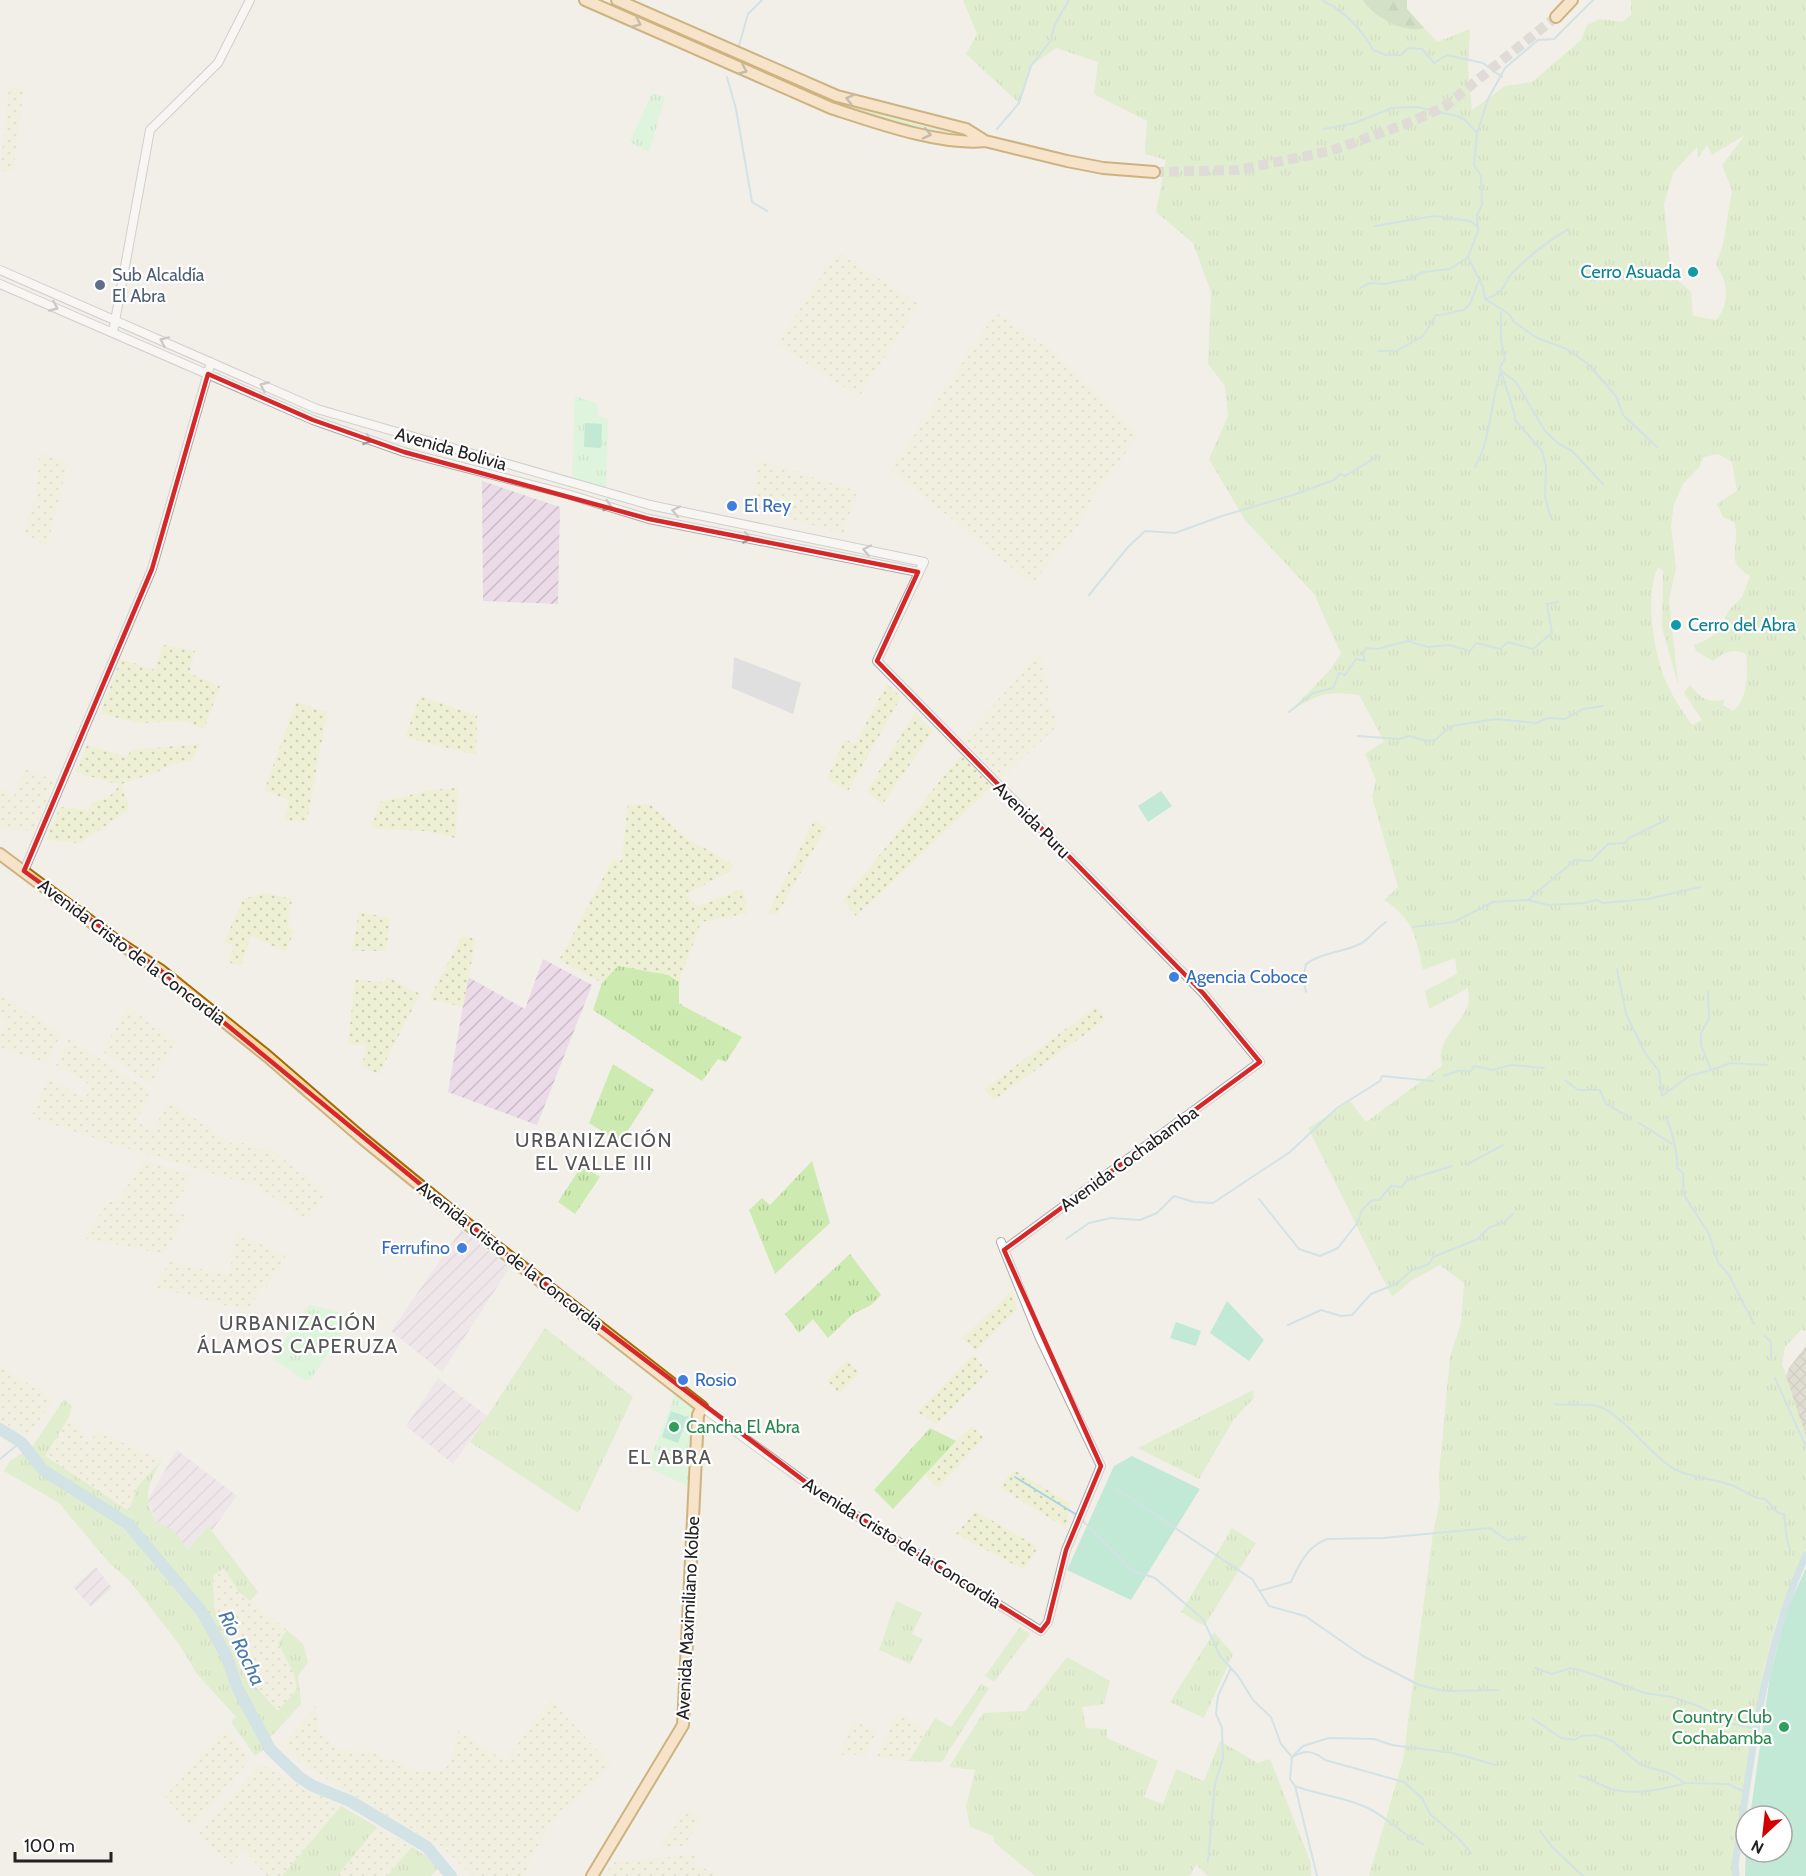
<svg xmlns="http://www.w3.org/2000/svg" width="1806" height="1876" font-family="Cabin,sans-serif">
<defs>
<pattern id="industrial-furrows" width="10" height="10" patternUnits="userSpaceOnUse" patternTransform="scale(1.5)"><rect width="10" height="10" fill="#ebdbe8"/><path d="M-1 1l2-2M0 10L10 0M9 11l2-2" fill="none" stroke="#c9bcc7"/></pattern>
<pattern id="construction-cross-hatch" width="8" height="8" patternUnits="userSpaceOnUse" patternTransform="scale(1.5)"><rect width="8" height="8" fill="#c7c7b4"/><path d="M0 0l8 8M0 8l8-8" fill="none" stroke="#abab9a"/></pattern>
<pattern id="farmland-dots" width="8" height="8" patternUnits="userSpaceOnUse" patternTransform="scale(1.5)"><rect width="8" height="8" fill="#eef0d5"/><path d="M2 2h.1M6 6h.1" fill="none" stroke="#ccceb7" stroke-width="1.8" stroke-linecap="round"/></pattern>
<pattern id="grass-tufts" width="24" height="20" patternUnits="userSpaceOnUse" patternTransform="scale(1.5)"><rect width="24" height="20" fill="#cdebb0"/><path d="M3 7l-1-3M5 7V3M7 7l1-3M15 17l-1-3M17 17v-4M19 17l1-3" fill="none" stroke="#b0c997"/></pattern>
<pattern id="forest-firs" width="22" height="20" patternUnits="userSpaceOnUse" patternTransform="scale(1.5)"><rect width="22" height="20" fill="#add19e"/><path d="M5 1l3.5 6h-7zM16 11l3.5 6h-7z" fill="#95b388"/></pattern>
<pattern id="park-tufts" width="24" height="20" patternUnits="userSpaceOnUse" patternTransform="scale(1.5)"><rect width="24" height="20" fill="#c8facc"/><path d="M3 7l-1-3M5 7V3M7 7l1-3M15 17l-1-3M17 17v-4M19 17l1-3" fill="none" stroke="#acd6af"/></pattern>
</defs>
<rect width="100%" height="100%" fill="#f2efe9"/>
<!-- residential -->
<path fill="#e0dfdf" d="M734,657L801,683L793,714L732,688Z"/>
<!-- industrial -->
<path fill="url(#industrial-furrows)" d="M482,481L560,507L558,604L483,601Z
M543,959L592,985L537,1125L448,1092L468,977L525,1009Z
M461,1230L510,1267L442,1372L391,1331Z
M438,1378L487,1416L453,1464L406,1426Z
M177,1450L237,1496L212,1530L207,1526L188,1549L173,1531L156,1522L148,1499Z
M96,1567L112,1588L91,1607L73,1587Z"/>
<!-- construction -->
<path fill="url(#construction-cross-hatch)" d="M1806,1346V1436L1785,1379L1789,1368Z"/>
<!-- farmland -->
<path fill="url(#farmland-dots)" d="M9,88H24L13,172L0,170Z
M837,252L919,304L859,397L777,344Z
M996,313L1054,352L1139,435L1092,497L1087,512L1074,531L1032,584L891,470Z
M40,453L68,462L47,547L24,533L35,498Z
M758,460L857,491L843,534L752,507Z
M163,645L195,651L189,673L220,686L204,729L185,721L140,723L100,714L121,659L155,670Z
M1039,653L1049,690L1047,698L1058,725L1002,778L963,740Z
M887,684L901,697L848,791L827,779L844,739L855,744Z
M420,696L477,715L476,755L405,737Z
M296,702L327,712L307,821H285L289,800L264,791Z
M915,712L933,731L882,805L867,791Z
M200,744L192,761L170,765L157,772L121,784L130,809L80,843L46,840L60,807L88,810L91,803L109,797L120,785L76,772L87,745L127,757L131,750Z
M961,755L992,787L856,916L843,900Z
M25,769L54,780L34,831L0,829V787L14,796Z
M458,788L456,838L424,831L371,828L380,802L431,790Z
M628,804H650L685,837L734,865L731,871L686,894L697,906L743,889L748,913L701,922L679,982V1003L742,1037L726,1062L718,1059L702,1081L593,1010L602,983L559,960L613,859L621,861Z
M814,820L826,827L777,915L768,913Z
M265,893L292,899L288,927L294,931L286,952L251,936L241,966L228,962L234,946L224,942L243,899Z
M359,912L390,918L386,951H352Z
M462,936L476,939L463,1007L429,999Z
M387,977L420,994L379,1074L362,1067L366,1045L348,1044L355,980L384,982Z
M0,994L61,1034L46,1064L0,1047V1033L6,1022L0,1019Z
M1097,1006L1105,1020L994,1100L984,1089Z
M128,1007L176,1041L151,1084L102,1051Z
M69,1039L151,1092L136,1122L154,1130L168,1100L234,1145L237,1141L262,1150L266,1146L326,1192L308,1220L256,1186L122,1147L31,1117L48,1079L85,1098L92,1086L56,1065Z
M144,1160L193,1175L171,1212L187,1215L163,1254L84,1238L108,1202H117Z
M236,1234L286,1255L267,1287L263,1286L247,1311L155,1287L170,1261L229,1276Z
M1012,1290L1017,1310L976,1351L962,1338Z
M973,1355L988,1372L937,1424L917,1412Z
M847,1360L860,1373L839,1394L827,1380Z
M0,1366L54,1400L27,1437L0,1421Z
M69,1417L90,1445L96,1431L162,1460L137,1487L129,1511L45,1456Z
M971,1426L984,1438L938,1488L924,1474Z
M1014,1470L1070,1503L1066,1528L999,1487Z
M976,1511L1038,1547L1024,1570L956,1534Z
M224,1568L238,1591L287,1630L279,1643L294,1674L297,1689L278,1711L243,1673L214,1607L213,1576Z
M551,1700L611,1765L547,1827L524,1874L526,1876H473L439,1844L406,1827L299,1762L284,1744L316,1706L320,1733L337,1750L370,1751L418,1771H444L453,1756L457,1730L505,1761Z
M897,1714L927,1730L909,1761L877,1757Z
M853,1721L877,1731L866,1755H840Z
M227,1727L249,1760L192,1828L165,1797Z
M260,1764L341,1806L282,1876H267L243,1849L232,1864L198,1835Z
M689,1808L702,1819L683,1846L659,1847Z
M377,1827L412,1847L387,1876H337Z
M702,1854L694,1864L722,1876H604L614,1862Z"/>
<!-- grass -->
<path fill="url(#grass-tufts)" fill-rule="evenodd" d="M963,0H1407V9L1437,42L1470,29L1468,69L1472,110L1505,86L1532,82L1581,40L1587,25L1600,19L1622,22L1631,15V0H1806V1331L1801,1330L1785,1347L1782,1364L1806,1436V1548L1776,1623L1763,1672L1733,1864L1734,1876H1369L1403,1760L1433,1533L1440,1500L1439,1475L1450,1356L1461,1323L1464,1283L1440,1265L1411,1281L1392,1297L1308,1128L1350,1101L1366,1122L1442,1066C1435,1041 1459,1027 1467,1007C1470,1001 1468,994 1468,988L1429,1009L1425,991L1457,974L1455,958L1423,970C1416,938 1414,919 1384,900L1398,887L1372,797L1376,780L1365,754L1384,741L1359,695C1326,690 1316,695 1289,712L1329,671L1341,654L1314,594L1245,520L1209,459L1228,416L1225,386L1208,364L1211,292L1193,243L1156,212L1166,160L1145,154L1147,121L1094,94L1098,62L1056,48L1031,66L1019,103L966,54L977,34ZM1745,135L1722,165L1732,190L1723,244L1716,265C1728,282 1731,303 1716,320L1693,316L1691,292L1671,274L1664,204L1673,173L1697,147L1698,158L1707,145L1712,155ZM1718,454L1732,462L1737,491L1717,504L1723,517L1734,522C1742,547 1722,560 1750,576L1742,597L1729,610L1719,631L1706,640L1694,645L1696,651L1713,661C1724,652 1733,648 1746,654C1748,670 1748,702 1733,711L1723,705L1725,700C1707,702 1702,700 1690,685L1684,693L1702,720L1692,725C1682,711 1670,693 1664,677C1653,649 1645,593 1658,567L1663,571L1662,628L1678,684L1669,600L1676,568L1671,527L1674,504L1683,484L1700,466L1703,457Z
M755,68C824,98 893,121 967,136C893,132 821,100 753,73Z
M618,966L668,975L679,982V1004L742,1037L726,1062L718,1059L702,1081L593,1010L602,983Z
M613,1064L654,1090L620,1143L589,1123Z
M812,1161L830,1223L775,1274L749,1210L762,1198L770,1205Z
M582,1165L600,1177L575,1214L558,1202Z
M850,1254L881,1295L871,1305L853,1314L828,1338L813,1319L799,1333L785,1314Z
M545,1328L633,1397L578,1513L470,1442Z
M1253,1390L1254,1398L1234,1419L1199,1479L1138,1448Z
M64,1399L72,1406L69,1417L45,1456L129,1511L137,1487L162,1460C148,1484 142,1495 156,1522L173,1530L188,1549L208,1526L258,1592L250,1601L238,1591L224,1568L213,1576L214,1607L243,1673L278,1711L297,1689L294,1674L278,1643L287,1630L303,1644L308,1662L298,1676L301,1704L270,1738L237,1677L231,1656L206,1611L129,1520L57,1476L45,1466L32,1447Z
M930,1428L956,1441L893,1509L874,1490Z
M24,1452L42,1473L127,1527L198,1613L223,1655L232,1685L266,1748L255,1756L231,1722L236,1717L197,1674L179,1644L128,1579L110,1564L59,1503L4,1471L10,1461Z
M1232,1528L1256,1543L1204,1626L1181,1612Z
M896,1601L922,1613L912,1634L923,1639L910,1664L879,1650Z
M1020,1627L1030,1634L994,1682L985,1676Z
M1214,1632L1233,1654L1204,1718L1170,1702Z
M1067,1657L1110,1681L1104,1704L1082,1707L1086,1728L1107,1729V1738L1158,1761L1144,1797L1163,1804L1176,1769L1204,1781L1220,1741L1258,1763L1270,1759L1311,1863V1876H1208L1196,1864L1190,1876H1035L994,1842V1836L970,1827L966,1806L975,1770L949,1767L983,1713L1025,1711Z
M981,1684L989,1688L942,1762L909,1761L935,1718L951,1727Z
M341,1806L377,1827L337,1876H282Z
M412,1847L431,1859L437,1869L431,1876H387Z"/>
<!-- forest -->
<path fill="url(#forest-firs)" d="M1363,0H1407V9L1424,28C1405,34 1373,17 1363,0Z"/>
<!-- park -->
<path fill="url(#park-tufts)" d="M652,93L665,97L649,152L630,142Z
M575,396L597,404V415L608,419L606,488L572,477Z
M309,1305L333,1310L349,1317L350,1321L310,1380H304L275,1360V1355Z
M676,1392L693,1405L688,1486L647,1467Z"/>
<!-- pitch -->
<path fill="#88e0be" d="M585,423L602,424L601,448L584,447Z
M1161,791L1172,806L1148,822L1138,806Z
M1227,1301L1264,1340L1249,1361L1210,1333Z
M1176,1322L1201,1331L1196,1346L1170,1338Z
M671,1411L687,1417L678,1443L662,1437Z
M1132,1456L1200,1489L1131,1600L1067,1570L1114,1466Z
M1806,1568V1876H1745L1746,1849V1852H1782V1816H1750L1770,1676L1787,1610Z"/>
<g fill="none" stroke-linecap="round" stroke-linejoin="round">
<!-- stream -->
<path stroke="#aad3df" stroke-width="2" d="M1322,0C1345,12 1361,27 1373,50L1386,55H1401L1408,48L1422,49L1434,63L1447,55L1483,63L1502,77
M1593,0L1554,39L1538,40L1505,68L1488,99L1477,133L1474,165L1481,176L1482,205L1477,215L1478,231L1468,257L1483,287L1485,299L1509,314L1514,322L1537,338L1567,349L1588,364L1616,396L1623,415L1657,447
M738,49L748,14L762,0
M727,77L736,109L752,202L767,211
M997,129L1019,103L1031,66L1051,40L1055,24L1069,0
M1324,129L1355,123L1392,108L1417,107L1457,116L1465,120L1477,133
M1375,226L1434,216L1470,221L1477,226
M1360,288L1370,283L1384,284L1410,279L1423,272L1450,269L1468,257
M1486,299C1511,289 1500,284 1515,270C1532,254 1548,240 1569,229
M1501,312V340L1505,359L1500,367C1502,379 1516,412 1515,420L1542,451L1546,466L1545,497L1551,518
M1378,351H1396L1423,336L1436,315C1447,315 1454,311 1464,310L1470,304L1479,280
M1475,467C1493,433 1489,406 1501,371L1516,382L1545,431L1559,444L1572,451L1603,484
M1089,595L1128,547L1145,531L1175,533L1222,516L1296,494L1334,480L1340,474L1345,476L1378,456
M1289,712L1313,693L1333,688L1339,673L1345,675L1356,659L1365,661L1363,654L1366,648L1377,649L1408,641L1428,647L1449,645L1470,651L1476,643L1500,649L1508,642L1533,649L1552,633L1547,604L1558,602
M1358,736L1399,739L1409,736L1427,741L1435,740L1451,726L1496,719L1536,723L1548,718L1565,719L1583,709L1603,706
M1528,900L1548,905L1585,903L1596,900L1603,903L1648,899L1700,887
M1413,927L1454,922L1493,902L1528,900L1575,860L1591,861L1608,844L1625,843L1629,838L1666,820
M1617,969L1626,1014L1645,1053L1659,1071L1662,1096L1689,1076L1711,1070L1701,1045V1033L1709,1019L1708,991
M1306,992L1303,979L1306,964C1323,952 1341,953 1360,944C1370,939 1376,928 1386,922
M1711,1070L1731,1063L1767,1065
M1443,1076L1458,1071H1471L1474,1066L1493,1070L1511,1065L1544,1068
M1565,1080L1578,1090H1600L1606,1104L1631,1118
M1666,1117C1672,1131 1678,1153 1677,1168L1683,1173L1684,1195L1709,1234L1718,1262L1729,1275L1754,1324
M1639,1123L1672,1144
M1466,1165L1503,1145
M1259,1199L1299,1249L1320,1256L1338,1248L1358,1222L1362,1210L1372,1200H1379L1391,1186L1402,1187L1407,1180L1452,1166
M1066,1239L1089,1223L1111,1218L1140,1220L1157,1213L1174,1196L1194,1202L1213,1203L1290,1152L1337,1108L1380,1081L1382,1076L1433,1081
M1288,1325L1321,1310L1341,1316L1352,1315L1371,1294L1396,1284L1411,1271L1429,1264L1433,1257L1476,1240L1490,1227L1503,1223L1513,1214
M1765,1336L1771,1342V1360
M1775,1378L1806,1447
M1554,1404C1568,1406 1588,1402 1600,1407C1624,1416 1649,1454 1674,1469C1693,1479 1716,1478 1736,1487C1746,1492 1754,1499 1765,1499L1778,1513L1784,1514C1785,1527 1786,1539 1790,1550
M0,1459L21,1442
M1015,1477L1077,1515
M1115,1488L1252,1579L1269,1606L1305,1616L1363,1656L1419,1685L1444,1691L1499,1690
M1081,1519L1131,1570L1155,1578L1203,1619L1220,1656L1238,1676L1253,1700L1271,1717L1281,1744L1292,1757L1290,1779L1295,1786L1317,1876
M1260,1591L1291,1582C1299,1564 1308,1546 1327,1539L1383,1538L1490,1528L1507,1540L1526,1537
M1535,1668L1552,1674L1571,1668L1583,1671L1645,1693L1672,1697L1701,1707L1729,1723L1757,1729
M1532,1718L1561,1738L1575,1740L1581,1736L1596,1735L1612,1741L1641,1765L1669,1773L1685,1783L1728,1784L1747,1793
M1294,1755L1303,1746L1329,1738L1374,1739L1392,1745L1453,1753L1496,1765
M1292,1757C1305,1750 1313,1750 1325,1760L1404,1782L1422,1798L1430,1814L1459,1839L1471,1853
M1580,1776C1593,1779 1602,1787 1615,1790C1638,1795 1661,1789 1683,1784
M1295,1786C1318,1795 1346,1797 1368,1808C1388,1818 1402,1835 1423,1844
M1540,1831L1553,1848L1583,1876
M1208,1861L1215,1784L1223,1758L1222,1728L1216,1714L1218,1696L1231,1668"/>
<!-- canal -->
<path stroke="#aad3df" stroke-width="7" d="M1736,1876L1735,1865C1752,1758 1761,1654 1806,1555"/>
<!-- river -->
<path stroke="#aad3df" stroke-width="12" d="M0,1429L21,1442L43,1470L128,1524L202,1612L226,1655L237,1687L270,1749L299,1777L313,1786L350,1801L427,1847L451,1876"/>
<!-- major-tunnel -->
<path stroke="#c8c6c1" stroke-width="10" stroke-dasharray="10 5" stroke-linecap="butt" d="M1154,172L1238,170L1330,151L1406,124L1444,107L1556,17"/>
<!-- minor casing -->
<g stroke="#a9a9a9" stroke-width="10">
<path id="minor" d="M0,270L317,409L650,505L924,562L877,661L1203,993L1260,1062L1004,1250
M0,284L313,420L404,452L567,494L649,519L918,572
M113,332L150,130L218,63L250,0
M24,871L152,569L211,362
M702,1407L820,1493L1041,1631L1048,1622L1066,1550L1101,1466L1039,1336L1001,1242"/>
</g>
<!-- major casing -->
<g stroke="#a06b00" stroke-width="14">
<path id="major" d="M585,0L831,108C874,122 941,146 985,141
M617,0L837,96L966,129L985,141L1067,161L1103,168L1154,172
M1556,17L1572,0
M0,854L122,945L160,970L267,1056L363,1139L462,1220L702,1407L698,1415L683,1725L592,1876"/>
</g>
<!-- minor -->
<use href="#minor" stroke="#fff" stroke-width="8"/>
<!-- major -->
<use href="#major" stroke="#fcd6a4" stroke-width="10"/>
</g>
<!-- one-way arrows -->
<defs><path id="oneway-chevron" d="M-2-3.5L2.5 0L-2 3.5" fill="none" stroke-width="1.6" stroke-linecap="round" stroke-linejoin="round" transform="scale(1.5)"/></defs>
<g stroke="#8f7c63">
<use href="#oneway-chevron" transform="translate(637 23) rotate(24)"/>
<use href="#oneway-chevron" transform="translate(743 70) rotate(24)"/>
<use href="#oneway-chevron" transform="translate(850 99) rotate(-165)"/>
<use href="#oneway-chevron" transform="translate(927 134) rotate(13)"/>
</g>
<g stroke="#9c9c9c">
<use href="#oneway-chevron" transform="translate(54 307) rotate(23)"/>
<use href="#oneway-chevron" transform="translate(164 341) rotate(-156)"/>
<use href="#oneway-chevron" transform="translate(264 386) rotate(-156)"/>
<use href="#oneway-chevron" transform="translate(368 440) rotate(19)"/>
<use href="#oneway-chevron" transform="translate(608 506) rotate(17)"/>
<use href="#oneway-chevron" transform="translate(676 511) rotate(-168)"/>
<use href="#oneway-chevron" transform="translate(747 538) rotate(11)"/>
<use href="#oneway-chevron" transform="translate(867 550) rotate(-168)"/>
</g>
<!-- marked area -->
<path d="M0 0H1806V1876H0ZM208,374L313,420L404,452L649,519L918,572L877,661L1203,993L1260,1062L1004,1250L1101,1466L1066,1550L1048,1622L1041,1631L820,1493L498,1248L160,970L24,871L152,569Z" fill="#f2efe9" fill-opacity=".55" fill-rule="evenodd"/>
<path fill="none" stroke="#d62828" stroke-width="4.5" stroke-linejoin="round" d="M208,374L313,420L404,452L649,519L918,572L877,661L1203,993L1260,1062L1004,1250L1101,1466L1066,1550L1048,1622L1041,1631L820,1493L498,1248L160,970L24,871L152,569Z"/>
<!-- markers -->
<g fill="#0f9aa8" stroke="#fff" stroke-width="2">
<circle cx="1693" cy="272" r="6"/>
<circle cx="1676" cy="625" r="6"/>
</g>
<circle fill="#5c6f8a" stroke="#fff" stroke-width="2" cx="100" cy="285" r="6"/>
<g fill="#3f7fe0" stroke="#fff" stroke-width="2">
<circle cx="732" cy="506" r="6"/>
<circle cx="1174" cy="977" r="6"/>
<circle cx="462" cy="1248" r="6"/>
<circle cx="683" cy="1380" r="6"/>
</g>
<g fill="#2e9e5b" stroke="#fff" stroke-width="2">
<circle cx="674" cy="1427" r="6"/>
<circle cx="1784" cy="1727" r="6"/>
</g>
<g text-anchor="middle" stroke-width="4.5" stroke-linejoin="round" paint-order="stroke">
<!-- culture labels -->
<g font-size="18" fill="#0d838f" stroke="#fff" text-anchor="end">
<text x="1681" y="278">Cerro Asuada</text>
<text x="1688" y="631" text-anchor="start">Cerro del Abra</text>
</g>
<!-- service labels -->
<g font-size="18" fill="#4e5e75" stroke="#fff" text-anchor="start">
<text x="112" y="281">Sub Alcaldía<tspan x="112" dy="21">El Abra</tspan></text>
</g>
<!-- street labels -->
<g font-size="18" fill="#222" stroke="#fff">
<text transform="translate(451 449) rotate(16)" y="6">Avenida Bolivia</text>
<text transform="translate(1032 820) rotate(45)" y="6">Avenida Puru</text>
<text transform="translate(132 952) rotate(37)" y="6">Avenida Cristo de la Concordia</text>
<text transform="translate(1129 1159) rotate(-36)" y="6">Avenida Cochabamba</text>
<text transform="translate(510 1256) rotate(38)" y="6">Avenida Cristo de la Concordia</text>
<text transform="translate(902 1543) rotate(32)" y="6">Avenida Cristo de la Concordia</text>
<text transform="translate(688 1618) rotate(-87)" y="6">Avenida Maximiliano Kolbe</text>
</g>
<!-- shop labels -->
<g font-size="18" fill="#366cbe" stroke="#fff" text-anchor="start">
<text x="744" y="512">El Rey</text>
<text x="1186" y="983">Agencia Coboce</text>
<text x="450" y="1254" text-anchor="end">Ferrufino</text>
<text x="695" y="1386">Rosio</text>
</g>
<!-- leisure labels -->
<g font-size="18" fill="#27864d" stroke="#fff" text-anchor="start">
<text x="686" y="1433">Cancha El Abra</text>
<text x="1772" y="1723" text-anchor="end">Country Club<tspan x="1772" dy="21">Cochabamba</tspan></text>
</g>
<!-- neighbourhood labels -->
<g font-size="20" letter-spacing="1.5" fill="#555" stroke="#fff">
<text x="594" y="1147">URBANIZACIÓN<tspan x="594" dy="23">EL VALLE III</tspan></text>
<text x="298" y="1330">URBANIZACIÓN<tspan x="298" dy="23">ÁLAMOS CAPERUZA</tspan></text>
<text x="670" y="1464">EL ABRA</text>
</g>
<!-- water labels -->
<g font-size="20" font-style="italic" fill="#4a7aab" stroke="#fff">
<text transform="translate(242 1648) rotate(64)" y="7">Río Rocha</text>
</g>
</g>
<!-- north arrow -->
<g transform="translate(1764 1834) rotate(207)"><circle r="28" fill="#ffffff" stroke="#a7a7a7" stroke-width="1.5"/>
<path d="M0-4.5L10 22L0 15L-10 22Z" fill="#d40000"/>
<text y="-9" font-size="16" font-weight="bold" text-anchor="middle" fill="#222222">N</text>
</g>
<!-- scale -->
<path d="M15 1852v9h96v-9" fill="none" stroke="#222222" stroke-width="3"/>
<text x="24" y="1852" font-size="18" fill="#222222" stroke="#ffffff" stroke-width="4.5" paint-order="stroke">100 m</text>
</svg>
